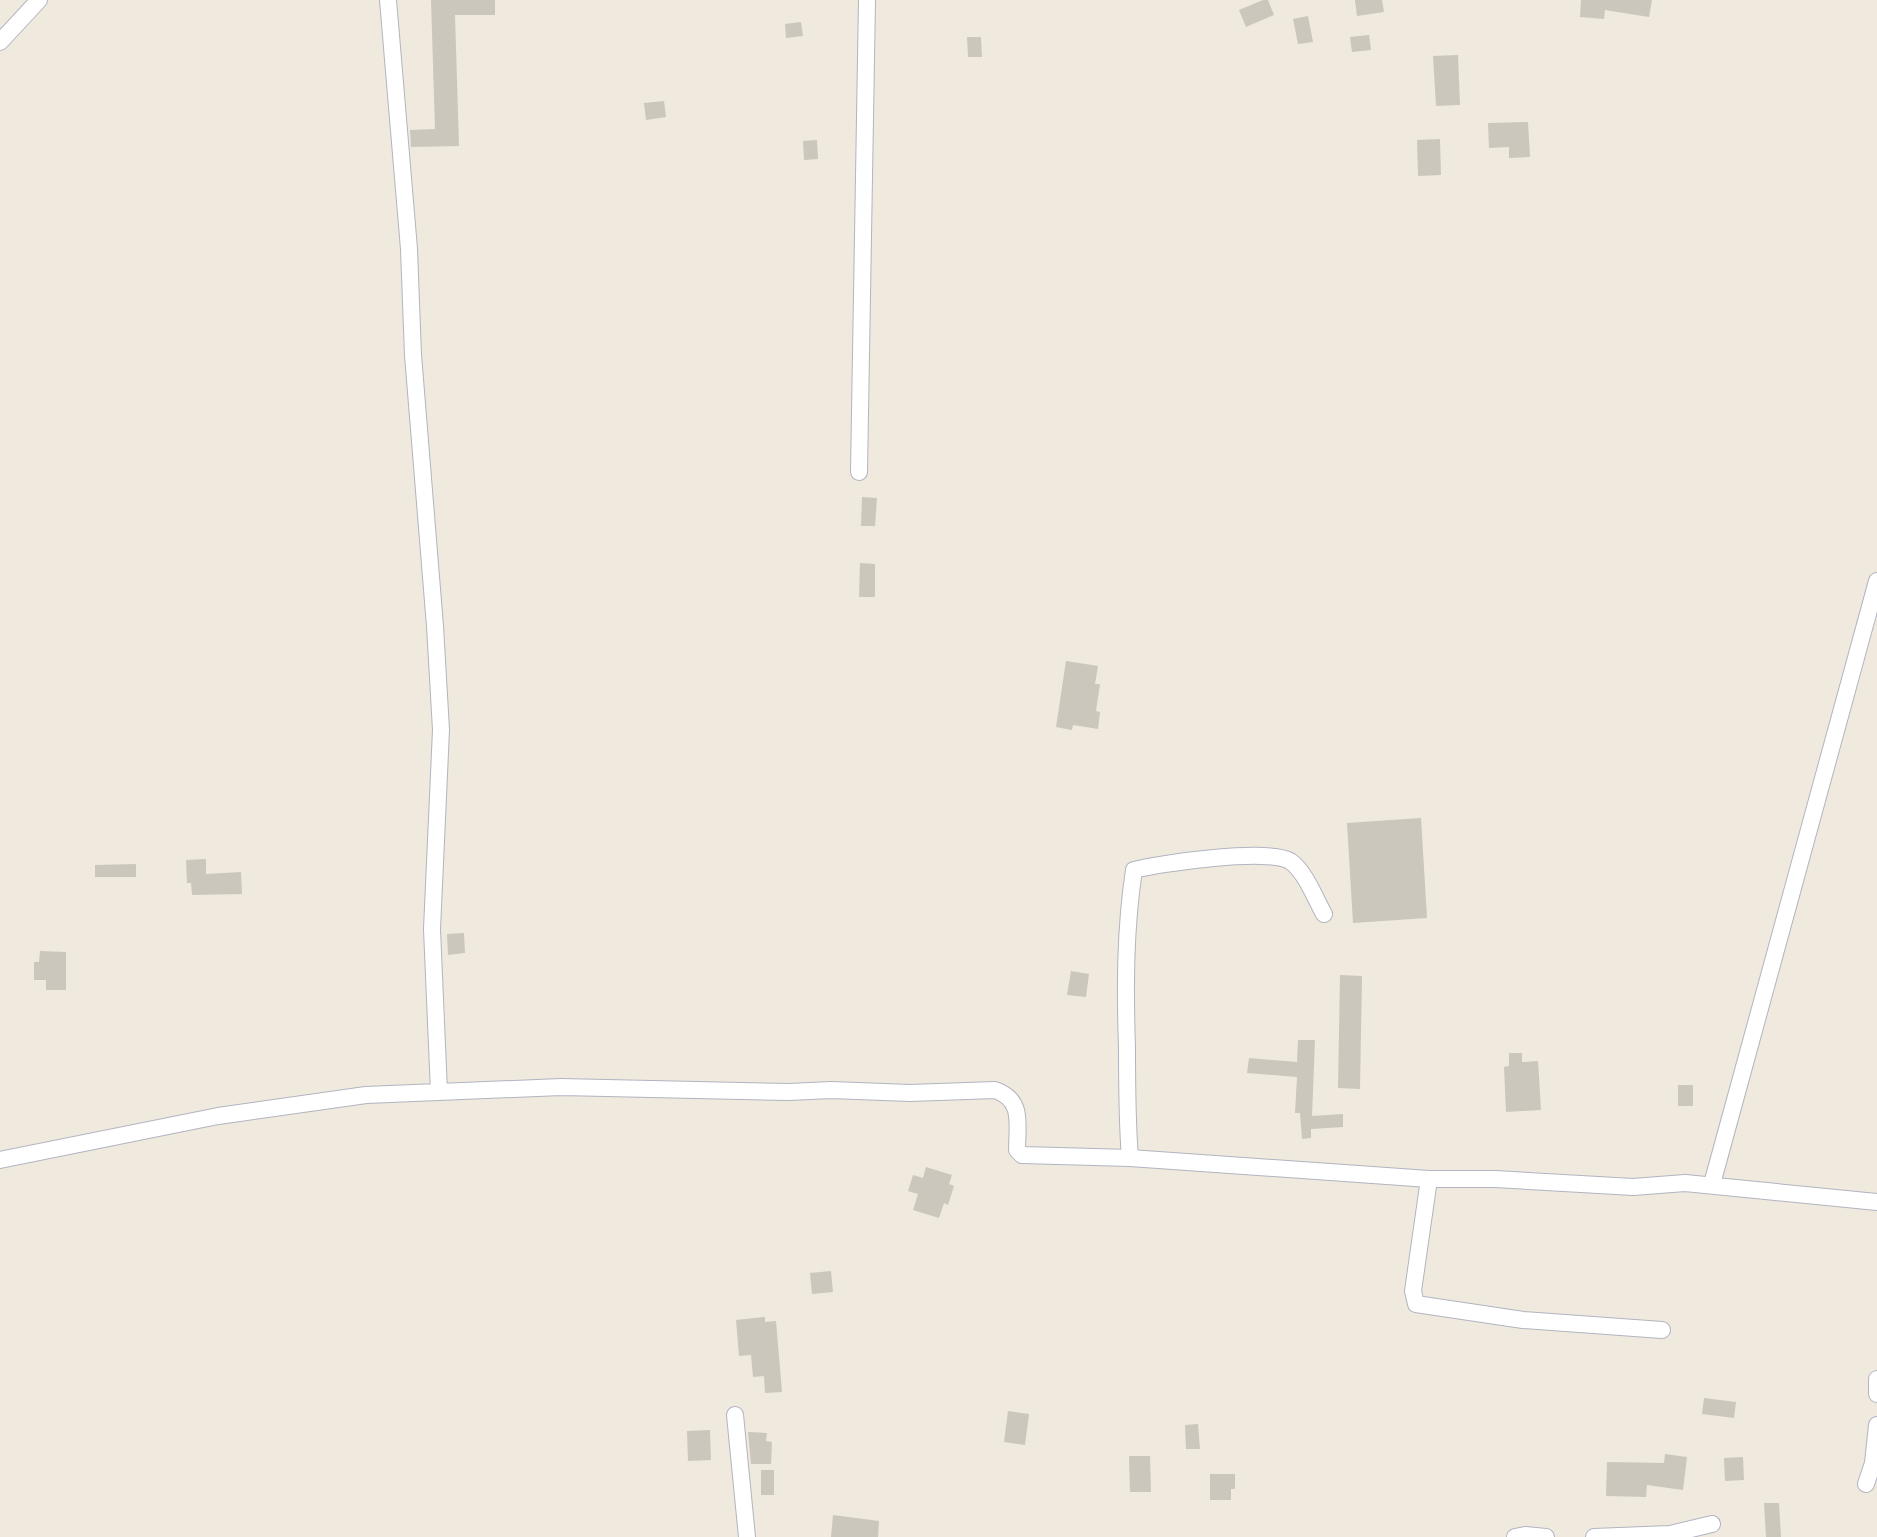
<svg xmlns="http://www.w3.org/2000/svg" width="1877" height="1537" font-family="Arial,sans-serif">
<rect width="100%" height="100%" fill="#efe9de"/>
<!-- building -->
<path fill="#cbc7bc" d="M431,0H495V15H455L459,146L411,147L410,130L435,129Z
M1263,0H1268L1274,15L1246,27L1239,10Z
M1355,0H1382L1384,12L1357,16Z
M1581,0H1652L1649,17L1605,10L1604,19L1580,17Z
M1308,16L1313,42L1298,44L1293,19Z
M801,22L803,36L786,38L785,24Z
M1369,35L1371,50L1352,52L1350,37Z
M967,37H981L982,57H968Z
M1458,55L1460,105L1436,106L1433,56Z
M664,101L666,117L646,120L644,103Z
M1528,122L1530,157L1509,158V147L1489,148L1488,123Z
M1440,139L1441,175L1418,176L1417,140Z
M817,140L818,159L804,160L803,141Z
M862,497L877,498L875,526H861Z
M860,563L875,564V597H859Z
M1066,661L1098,666L1095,684H1100L1096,711L1100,712L1098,729L1073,725L1072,730L1056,727Z
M1421,818L1427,918L1353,923L1347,823Z
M206,859V874L241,872L242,894L192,895L191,883H187L186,860Z
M136,864V877H95V865Z
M464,933L465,953L448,955L447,934Z
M40,951L66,952V990H46V980H34V962H39Z
M1071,971L1089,974L1086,997L1067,995Z
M1340,975L1362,976L1360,1089L1338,1088Z
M1298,1040H1315L1312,1116L1343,1114V1127L1311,1129V1138L1302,1139L1300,1113H1295L1297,1077L1247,1073L1249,1058L1297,1062Z
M1509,1053H1522V1062L1538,1061L1541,1110L1506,1112L1504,1067L1509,1066Z
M1678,1085H1693V1106H1678Z
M926,1167L952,1175L949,1184L954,1186L948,1205L944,1203L939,1218L913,1210L918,1194L908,1191L913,1175L923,1178Z
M831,1271L833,1292L812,1294L810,1273Z
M765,1317V1322L776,1321L782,1392L765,1393L764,1376L753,1377L751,1355L739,1356L736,1320Z
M1704,1398L1736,1402L1734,1418L1702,1414Z
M1008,1411L1029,1414L1025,1445L1004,1442Z
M1198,1424L1200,1449H1186L1185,1425Z
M710,1430L711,1460L688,1461L687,1431Z
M748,1432L767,1433L766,1441L772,1442L771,1464H751Z
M1665,1454L1687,1457L1683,1490L1647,1485L1646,1497L1606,1496L1607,1462L1664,1463Z
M1129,1456H1150L1151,1492H1130Z
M1743,1457L1744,1480L1725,1481L1724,1458Z
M761,1470H774V1495H761Z
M1210,1474H1235V1489H1231V1500H1210Z
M1764,1503H1779L1781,1537H1766Z
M833,1515L879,1521L878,1537H831Z"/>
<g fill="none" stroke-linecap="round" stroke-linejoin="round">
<!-- street casing -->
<g stroke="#b2b4c1" stroke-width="18">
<path id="street" d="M388,0L409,249L413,355L435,626L441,730L432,929L439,1092
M0,42L39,0
M859,472L867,0
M1130,1158C1127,1121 1127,1085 1127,1048C1125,988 1125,929 1134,870C1160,863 1269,848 1290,861C1305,871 1315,898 1324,914
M0,1160L218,1116L366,1095L561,1087L789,1092L831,1090L910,1093L995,1090C1024,1100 1017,1124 1017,1150L1022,1155L1130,1158L1429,1179H1495L1633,1187L1685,1183L1877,1202
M1429,1179L1413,1291L1416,1304L1523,1320L1662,1330
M1712,1184L1877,581
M1877,1379V1394
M735,1415L747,1537
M1866,1484L1873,1463L1877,1425
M1515,1537L1525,1535L1546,1537
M1594,1537L1670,1534L1712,1524"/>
</g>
<!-- street -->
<use href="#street" stroke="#fff" stroke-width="16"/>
</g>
</svg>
